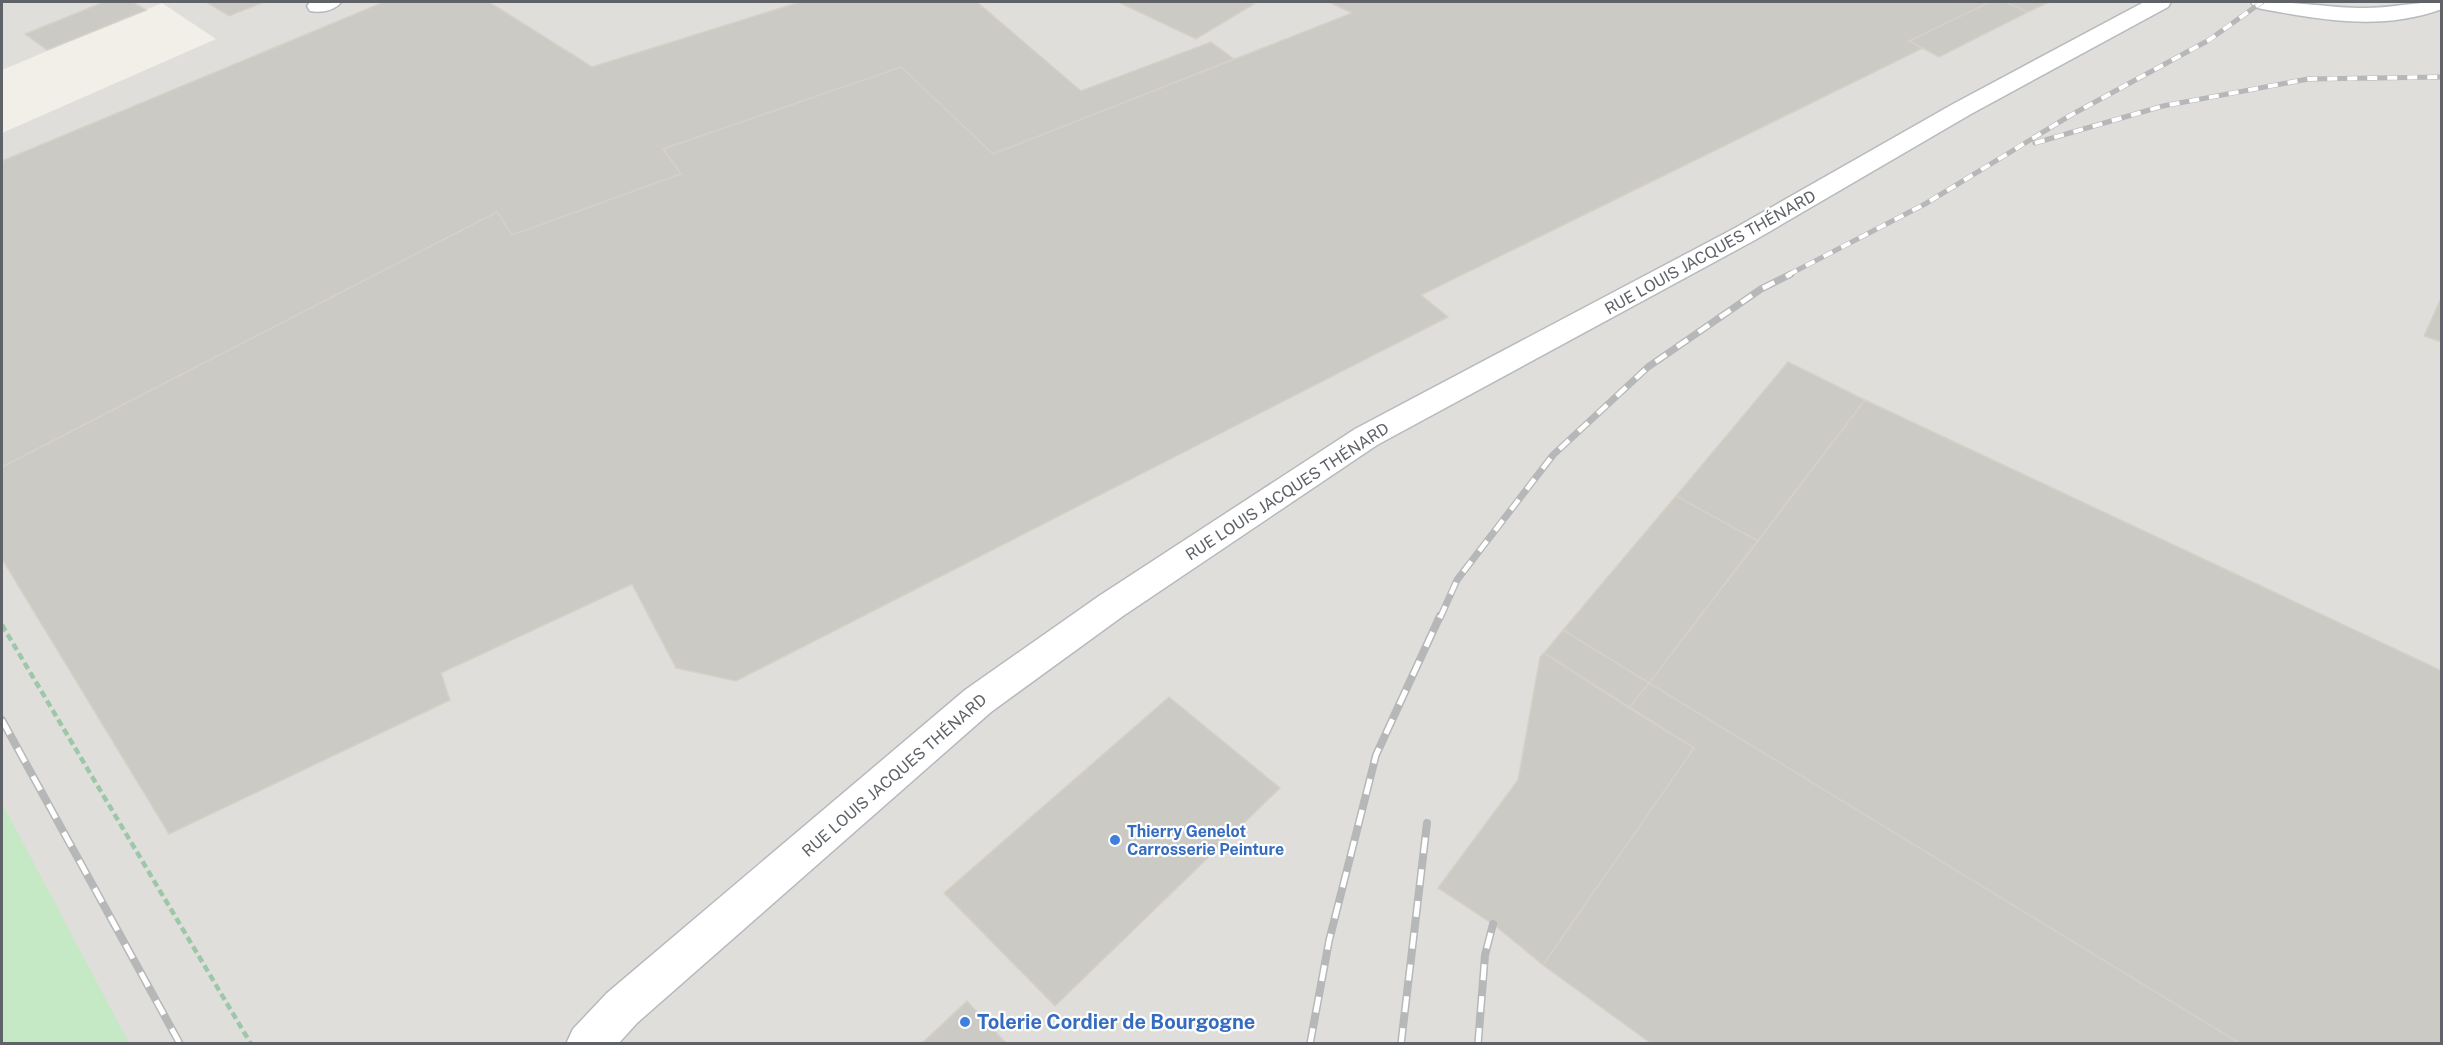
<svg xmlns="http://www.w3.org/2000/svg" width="2443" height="1045" font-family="'Public Sans',sans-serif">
<rect width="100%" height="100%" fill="#f1efe8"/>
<!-- industrial -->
<path fill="#e0deda" d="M2,2H2441V1043H2V133L216,39L162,3L2,70Z"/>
<!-- green -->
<path fill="#c5e8c5" d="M2,803L129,1043H2Z"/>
<!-- building -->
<path fill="#cccac5" stroke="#d6d1c6" stroke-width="1.5" d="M104,2H133L146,10L47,50L25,34Z
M206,2H264L229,16Z
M384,2H489L592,67L800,2H977L1081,91L1211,42L1234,59L993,154L901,67L663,149L681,174L512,235L497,212L2,467V161Z
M1118,2H1248L1254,4L1196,39Z
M1329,2H1990L1909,41L1923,48L1421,295L1448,317L736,681L676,668L632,584L441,673L450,700L169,834L2,559V467L497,212L512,235L681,174L663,149L901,67L993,154L1352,13Z
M1990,2H2005L2028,12L1939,57L1909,41Z
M2005,2H2049L2028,12Z
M2442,296V342L2424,336Z
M1788,362L1865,400L1758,541L1676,496Z
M1865,400L2442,671V1044H2241L1649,683Z
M1676,496L1758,541L1649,683L1563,630Z
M1563,630L1649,683L1629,708L1544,653Z
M1544,653L1694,748L1543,965L1493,924L1438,888L1518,780L1540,657Z
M1649,683L2241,1044H1652L1543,965L1694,748L1629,708Z
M1169,697L1280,788L1055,1006L944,893Z
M967,1001L1007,1044H921Z"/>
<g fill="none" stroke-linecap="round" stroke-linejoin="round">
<!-- lane casing -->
<g stroke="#b5b8bc" stroke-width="3">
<path id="lane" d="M310,2H341C335,11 320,13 310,11L307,6Z"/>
</g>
<!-- secondary casing -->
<g stroke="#b6babf" stroke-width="3">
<path id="secondary" d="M2144,2H2171L2168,7L1971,114L1755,240L1377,445L1123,616L991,712L637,1023L618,1044H566L573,1029L607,993L965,690L1099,596L1355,429L1735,228L1953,104Z
M2251,2C2286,0 2322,7 2358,8C2387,9 2413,2 2442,2V9C2382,31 2322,20 2262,9L2254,7Z"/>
</g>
<!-- path -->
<path stroke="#9cc7a9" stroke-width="4.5" stroke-dasharray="7 4" stroke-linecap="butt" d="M2,625L251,1044"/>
<!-- lane -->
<use href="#lane" fill="#fff" fill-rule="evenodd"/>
<!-- secondary -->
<use href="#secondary" fill="#fff" fill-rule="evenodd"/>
<!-- rail-far2 casing -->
<g stroke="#b6b7b8" stroke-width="5">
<path id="rail-far2" d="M2035,143L2163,106L2308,79L2442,77
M1788,275L1925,204L2071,115L2209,40L2262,2"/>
</g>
<!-- rail-far1 casing -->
<g stroke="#b6b7b8" stroke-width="7">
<path id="rail-far1" d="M1440,618L1457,580L1553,455L1648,367L1761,289L1791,274"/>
</g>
<!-- rail casing -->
<g stroke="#b6b7b8" stroke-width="8">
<path id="rail" d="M2,720L180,1044
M1310,1044L1329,941L1376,755L1440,616
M1401,1044L1427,823
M1478,1044L1485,955L1493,924"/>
</g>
<!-- rail-far2 -->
<use href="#rail-far2" stroke="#fff" stroke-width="4" stroke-dasharray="10" stroke-linecap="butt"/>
<!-- rail-far1 -->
<use href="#rail-far1" stroke="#fff" stroke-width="4.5" stroke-dasharray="13" stroke-linecap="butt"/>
<!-- rail -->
<use href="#rail" stroke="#fff" stroke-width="5" stroke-dasharray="16" stroke-linecap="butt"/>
</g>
<!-- markers -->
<g fill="#3f7fe0" stroke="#fff" stroke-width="2">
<circle cx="1115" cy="840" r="6"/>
<circle cx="965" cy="1022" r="6"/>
</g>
<g text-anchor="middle" stroke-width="4.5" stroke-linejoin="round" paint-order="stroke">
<!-- street labels -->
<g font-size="16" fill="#5f6368" stroke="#fff">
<text transform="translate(1710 252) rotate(-29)" y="6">RUE LOUIS JACQUES THÉNARD</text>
<text transform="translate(1287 491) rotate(-33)" y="6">RUE LOUIS JACQUES THÉNARD</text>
<text transform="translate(894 775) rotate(-41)" y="6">RUE LOUIS JACQUES THÉNARD</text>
</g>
<!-- shop labels -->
<g font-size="16" font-weight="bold" fill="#366cbe" stroke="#fff" text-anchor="start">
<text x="1127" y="837">Thierry Genelot<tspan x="1127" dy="18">Carrosserie Peinture</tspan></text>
</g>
<!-- near-shop labels -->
<g font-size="20" font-weight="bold" fill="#366cbe" stroke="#fff" text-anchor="start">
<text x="977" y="1029">Tolerie Cordier de Bourgogne</text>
</g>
</g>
<!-- border -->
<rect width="2443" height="1045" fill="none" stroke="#5f6368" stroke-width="6"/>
</svg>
